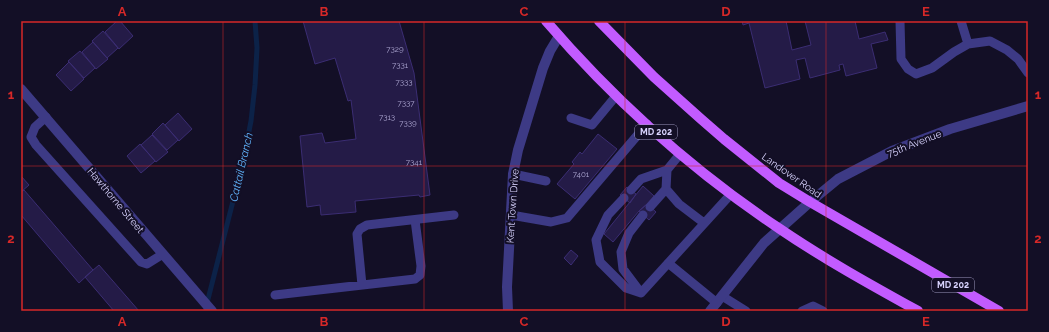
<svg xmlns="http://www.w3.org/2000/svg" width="1049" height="332" font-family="Raleway,sans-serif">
<rect width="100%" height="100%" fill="#130f26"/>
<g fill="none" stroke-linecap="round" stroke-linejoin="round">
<!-- stream -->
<path stroke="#0c2248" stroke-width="5" d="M205,311L243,162L251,121L255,85L257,48L255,21"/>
</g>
<!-- building -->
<path fill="#241b47" stroke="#3b2d73" d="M117,21H120L133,36L119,49L105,32Z
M303,21H399L414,73L430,195L420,197L419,195L355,201L356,212L321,215L320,205L307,207L300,136L322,133L325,143L356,139L351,100L348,101L335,58L315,64Z
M742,21H786L792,50L811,45L805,21H855L859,39L885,32L888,40L871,44L877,68L846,76L843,64L839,65L840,70L810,78L805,58L796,60L800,79L765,88L749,23L743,25Z
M103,31L118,48L107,58L92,41Z
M93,42L108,59L96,69L82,52Z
M80,51L95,68L84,78L68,61Z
M69,62L84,79L71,91L56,75Z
M178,113L192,129L179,141L165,125Z
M163,123L178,140L167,150L152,134Z
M598,134L617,149L575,199L557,184L574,164L572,162L580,152L582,154Z
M152,135L168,152L156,162L141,145Z
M140,144L155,161L141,173L127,156Z
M21,176L29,185L21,192Z
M643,186L654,196L647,204L639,211L613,242L604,234Z
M627,187L636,194L630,203L620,195Z
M24,190L93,270L79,283L21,215V192Z
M647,204L656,212L649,220L639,211Z
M571,250L578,256L571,265L564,258Z
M99,265L139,311H114L85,277Z"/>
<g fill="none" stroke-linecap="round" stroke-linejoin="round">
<!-- service -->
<path stroke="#3d3a85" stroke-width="9" d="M900,21L901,59L908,69L916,74L932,68L954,52L968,44L990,41L1007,50L1018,59L1028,73
M961,21L968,44
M46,117L35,127L31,137L36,145L141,262L147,264L163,254
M571,118L592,125L616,96
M667,170L666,189L679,204L704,223
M513,174L546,181
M631,190L641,179L667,170L680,154
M624,198L608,215L596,240L600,262L626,288L641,293
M650,207L666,189
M511,215L551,222L567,218L647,124
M668,263L717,303
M362,285L357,234L360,229L367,225L454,215
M641,293L731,194
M641,293L623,269L621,252L629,233L643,215
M275,295L415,279L420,275L421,266L415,220
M722,296L746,311
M802,311L813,306L823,311"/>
<!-- minor -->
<path stroke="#3d3a85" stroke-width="10" d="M508,311L507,287L513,174L518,150L543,68L550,51L559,36"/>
<!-- tertiary -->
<path stroke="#3d3a85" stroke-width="10" d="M21,89L212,311
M710,311L764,243L810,202L838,179L892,151L950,129L1028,106"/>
<!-- primary -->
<path stroke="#c25bff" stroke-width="10" d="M546,21C614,100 693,171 780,229C824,259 871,285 918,311
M599,21L654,77L701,119L724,139L779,183L810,202L999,311"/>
</g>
<!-- grid -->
<path fill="none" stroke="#d62828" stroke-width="1" stroke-opacity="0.55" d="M223,21V311M424,21V311M625,21V311M826,21V311M21,166H1028"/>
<g text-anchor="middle" stroke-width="4" stroke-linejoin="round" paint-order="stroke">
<!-- number labels -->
<g font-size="8" fill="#aca6d1">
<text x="395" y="52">7329</text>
<text x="400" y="68">7331</text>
<text x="404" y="85">7333</text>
<text x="406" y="106">7337</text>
<text x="387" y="120">7313</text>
<text x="408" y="126">7339</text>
<text x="414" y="165">7341</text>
<text x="581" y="177">7401</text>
</g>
<!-- shield labels -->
<g fill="#130f26" stroke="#9e99be" stroke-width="1">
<rect x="635" y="125" width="42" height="14" rx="3"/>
<rect x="932" y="278" width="42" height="14" rx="3"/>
</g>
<g font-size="9" font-weight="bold" fill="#d9d4ff">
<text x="656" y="135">MD 202</text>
<text x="953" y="288">MD 202</text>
</g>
<!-- street labels -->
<g font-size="10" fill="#d9d4ff" stroke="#130f26">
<text transform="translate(914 143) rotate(-21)" y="4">75th Avenue</text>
<text transform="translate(792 175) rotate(35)" y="4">Landover Road</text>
<text transform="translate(116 200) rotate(50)" y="4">Hawthorne Street</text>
<text transform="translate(512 206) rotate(-86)" y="4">Kent Town Drive</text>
</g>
<!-- water labels -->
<g font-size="11" font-style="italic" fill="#62b6ff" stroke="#130f26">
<text transform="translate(241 167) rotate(-77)" y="4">Cattail Branch</text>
</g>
</g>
<!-- border -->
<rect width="1049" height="332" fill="none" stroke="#130f26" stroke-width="44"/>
<rect x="22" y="22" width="1005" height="288" fill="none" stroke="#d62828" stroke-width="1.5"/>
<g font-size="13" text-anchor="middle" font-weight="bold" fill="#d62828">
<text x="122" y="16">A</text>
<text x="324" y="16">B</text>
<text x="524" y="16">C</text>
<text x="726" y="16">D</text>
<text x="926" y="16">E</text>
<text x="11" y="99">1</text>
<text x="1038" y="99">1</text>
<text x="11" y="243">2</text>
<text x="1038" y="243">2</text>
<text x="122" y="326">A</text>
<text x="324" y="326">B</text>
<text x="524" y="326">C</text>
<text x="726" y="326">D</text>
<text x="926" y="326">E</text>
</g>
</svg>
